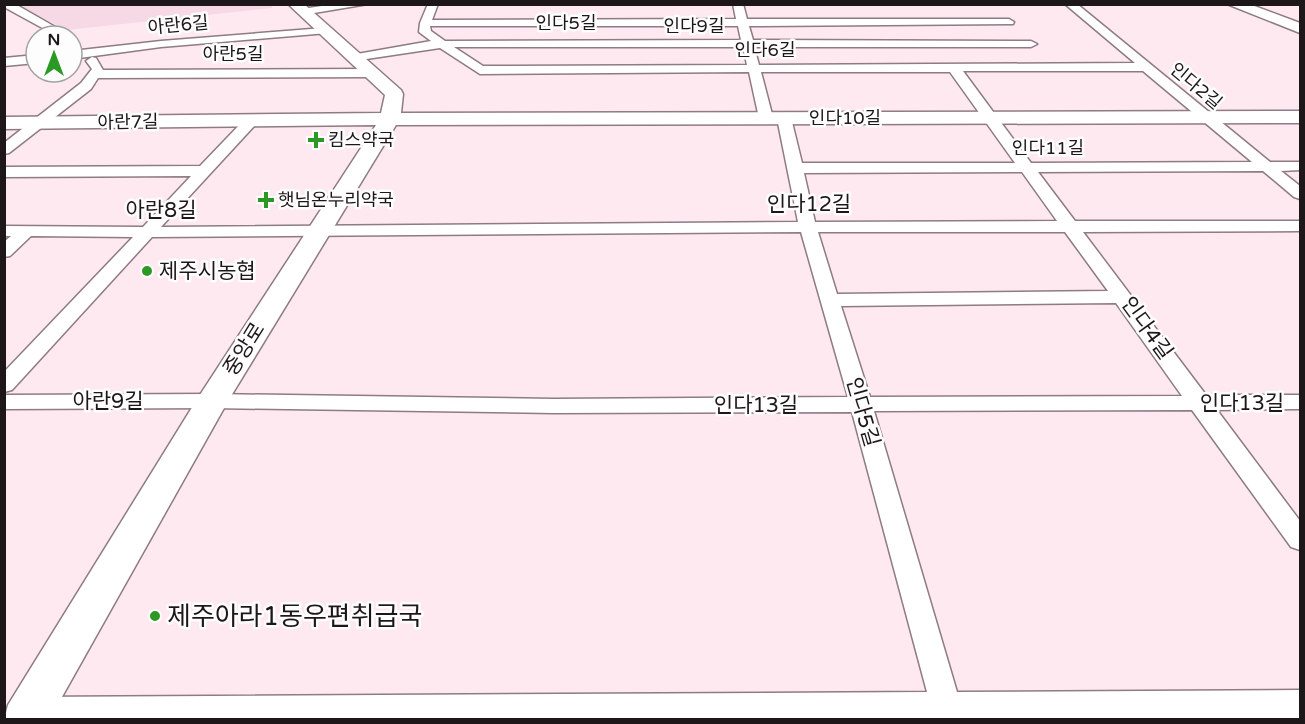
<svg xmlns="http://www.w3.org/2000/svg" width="1305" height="724" font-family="'Varela Round','Noto Sans KR',sans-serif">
<rect width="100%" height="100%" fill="#ffe9f1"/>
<!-- built -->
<path fill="#f7d9e5" d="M272,5V8L67,30L17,5Z"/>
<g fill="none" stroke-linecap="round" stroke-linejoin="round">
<!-- street casing -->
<g stroke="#8e7b83" stroke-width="3">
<path id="street" d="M4,4H15L71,36H57L4,7Z
M335,4H368L302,15L297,12L302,9Z
M428,4H438L432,20L736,19L733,4H743L747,19H1009L1014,22L1013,24L749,26L753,40L1031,41L1037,44L1031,47H754L759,65L1135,63L1065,4H1077L1270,162H1300V170L1281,171L1300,186V199L1294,197L1263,171L1038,172L1075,221H1300V231L1083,232L1206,395H1300V409L1217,410L1300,521V550L1291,547L1192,410L874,411L957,692L1300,690V718L17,720L13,711L18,701L29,697L927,692L852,412L554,413L212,408L4,409V395L212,394L554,399L848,397L801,232L152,237L12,390L4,392V372L133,237L31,236L10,256L4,257V242L11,236H4V226L143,227L191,176L4,177V167L200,166L247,117H257L259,120L257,123L161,227L798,222L777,118L784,114L791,118L802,163H1015L950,72H761L773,118L766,122L759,118L749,72L480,74L440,48L353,61V55L357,54L431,41L419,32L420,23ZM430,26H738L741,40L445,41L431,31ZM454,47H743L747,65L483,66ZM963,71H1143L1252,162L1031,163ZM1022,172L1057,221L815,222L804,173ZM818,232H1065L1108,291L837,294ZM1116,303L1182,396L870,397L841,306Z
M324,28L330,31L328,33L161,47L72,59V51L161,41Z
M36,55V63L4,66V58Z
M92,57L96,58L103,70L370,69L376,73L370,77L98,78L91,89L9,153L4,154V143L81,83L92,69L86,61Z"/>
</g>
<!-- secondary casing -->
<g stroke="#8e7b83" stroke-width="3">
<path id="secondary" d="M288,4H304L401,90L403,94L401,113L1300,111V123L396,125L228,401L49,720H4L8,705L196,401L376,125L4,129V117L381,113L385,95Z
M1227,4H1249L1300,23V33Z"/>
</g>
<!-- street -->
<use href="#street" fill="#fff" fill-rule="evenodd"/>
<!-- secondary -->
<use href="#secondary" fill="#fff" fill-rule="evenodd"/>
</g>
<!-- markers -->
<g fill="#2c9924" stroke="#fdfdfd" stroke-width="2">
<path d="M313 131h6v6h6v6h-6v6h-6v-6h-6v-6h6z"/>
<path d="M263 191h6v6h6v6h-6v6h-6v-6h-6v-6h6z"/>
<circle cx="147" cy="271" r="6"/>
<circle cx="155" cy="616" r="6"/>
</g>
<g text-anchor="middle" stroke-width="5" stroke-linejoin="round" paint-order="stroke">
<!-- far-street labels -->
<g font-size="18" fill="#1e171a" stroke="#fdfdfd">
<text x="566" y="29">인다5길</text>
<text transform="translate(178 25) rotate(-5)" y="6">아란6길</text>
<text x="694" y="32">인다9길</text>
<text x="765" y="56">인다6길</text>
<text x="233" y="60">아란5길</text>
<text transform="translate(1196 86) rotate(40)" y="6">인다2길</text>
<text x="845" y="124">인다10길</text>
<text transform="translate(128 122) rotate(-1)" y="6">아란7길</text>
<text x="1048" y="154">인다11길</text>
</g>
<!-- far-poi labels -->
<g font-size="18" fill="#1e171a" stroke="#fdfdfd" text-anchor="start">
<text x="328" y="146">킴스약국</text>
<text x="278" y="206">햇님온누리약국</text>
</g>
<!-- street labels -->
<g font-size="21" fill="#1e171a" stroke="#fdfdfd">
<text x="809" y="211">인다12길</text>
<text x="161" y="217">아란8길</text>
<text transform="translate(1147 328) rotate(54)" y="7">인다4길</text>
<text transform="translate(244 349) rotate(-58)" y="7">중앙로</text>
<text x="108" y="408">아란9길</text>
<text x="1242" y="410">인다13길</text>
<text x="756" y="412">인다13길</text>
<text transform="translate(863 412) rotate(74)" y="7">인다5길</text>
</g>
<!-- poi labels -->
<g font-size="21" fill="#1e171a" stroke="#fdfdfd" text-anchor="start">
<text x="159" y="278">제주시농협</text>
</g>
<!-- near-poi labels -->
<g font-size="26" fill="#1e171a" stroke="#fdfdfd" text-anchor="start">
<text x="167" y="625">제주아라1동우편취급국</text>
</g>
</g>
<!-- border -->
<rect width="1305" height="724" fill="none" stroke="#1e171a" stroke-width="12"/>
<!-- north arrow -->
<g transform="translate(54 54)"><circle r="28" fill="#fdfdfd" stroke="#a4a1a2" stroke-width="1.5"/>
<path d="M0-4.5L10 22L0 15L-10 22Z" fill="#2c9924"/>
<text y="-9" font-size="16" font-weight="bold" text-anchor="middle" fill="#1e171a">N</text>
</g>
</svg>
